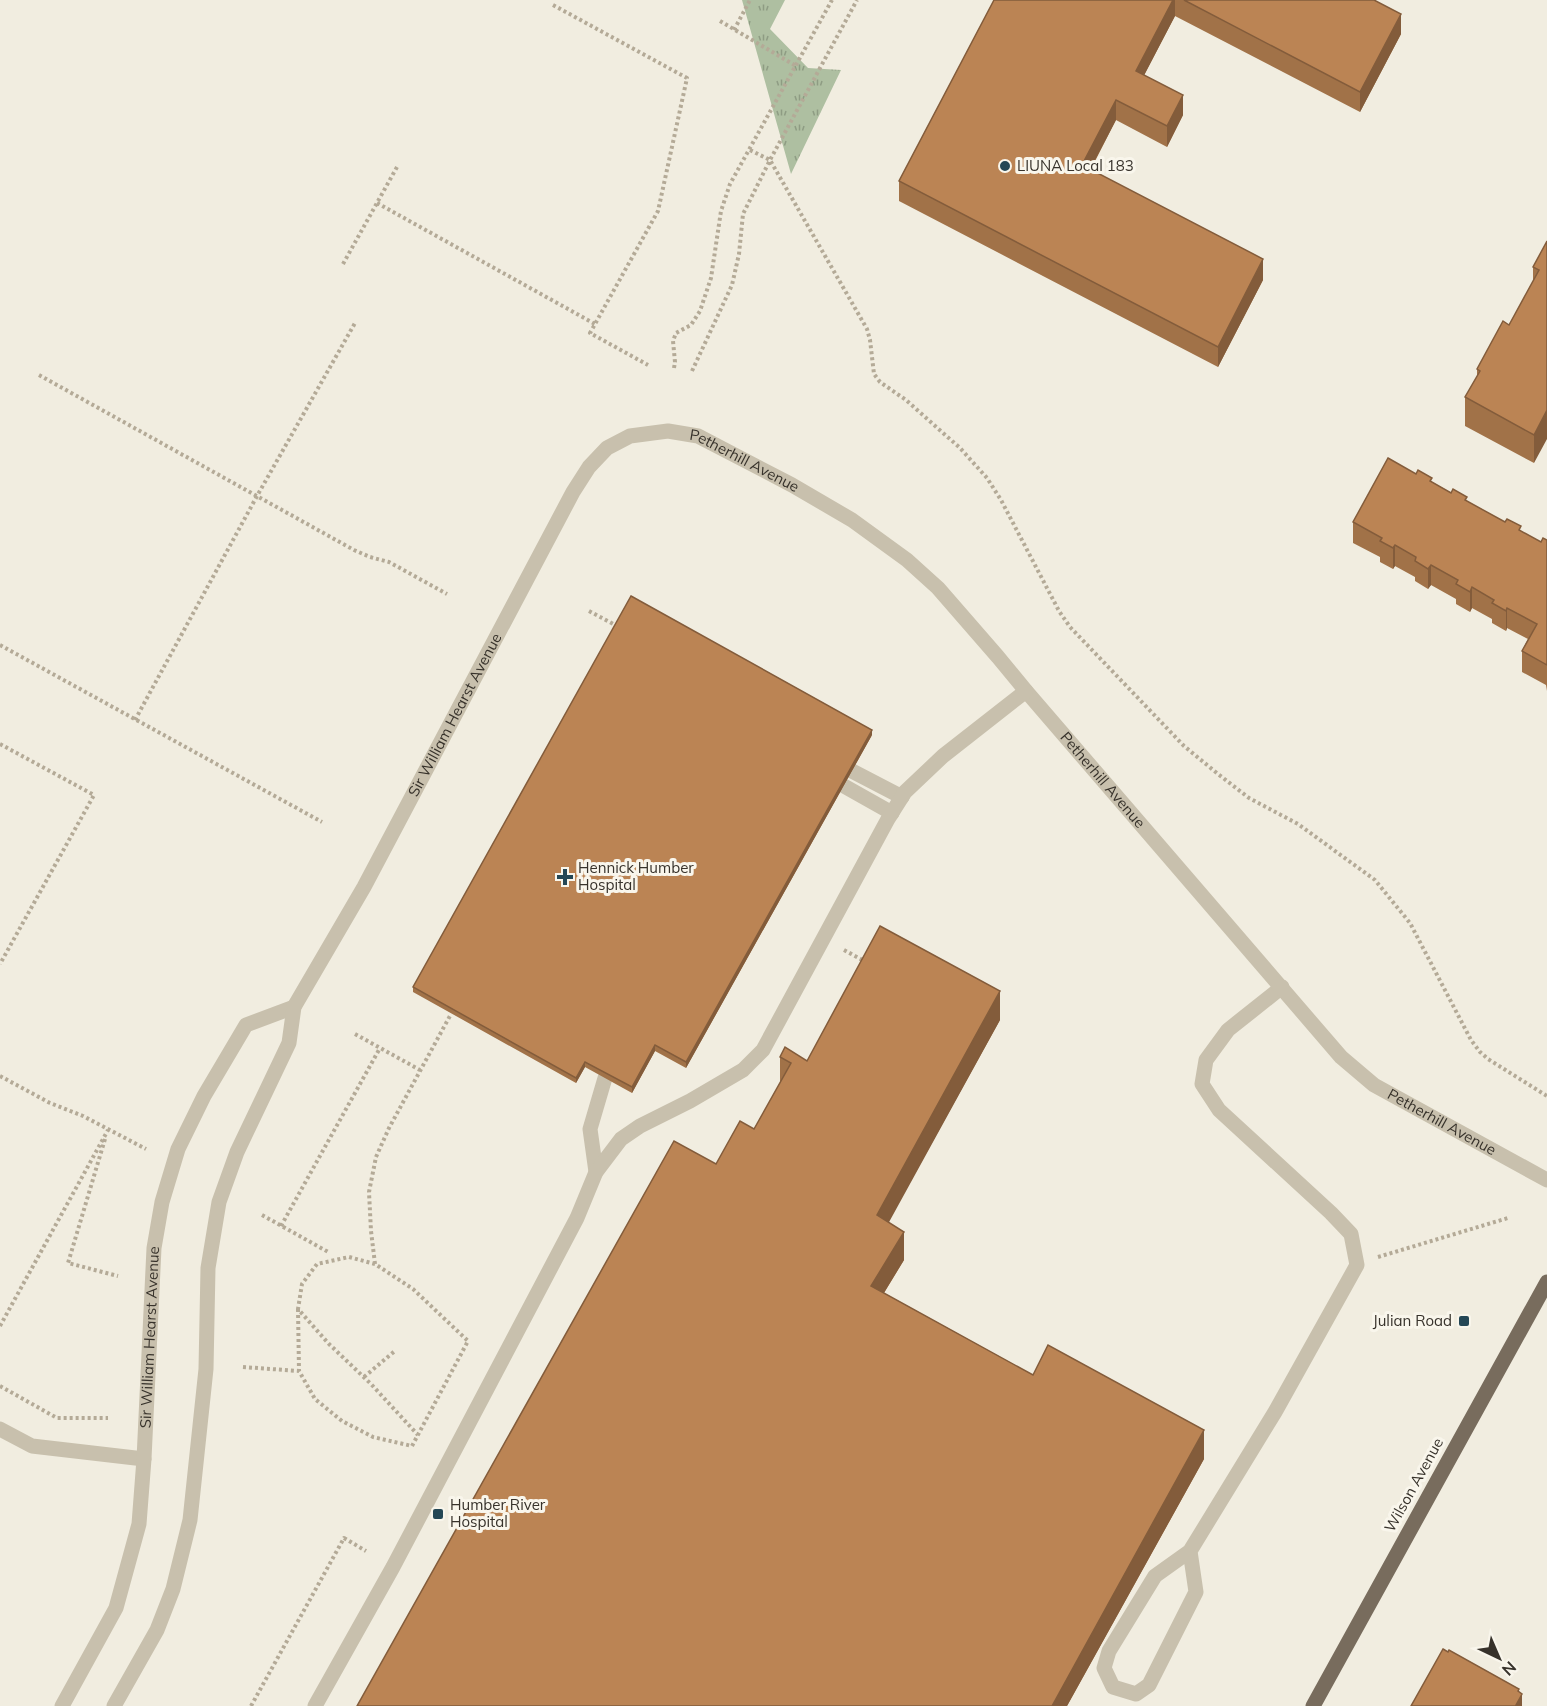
<svg xmlns="http://www.w3.org/2000/svg" width="1547" height="1706" font-family="Mulish,sans-serif">
<defs>
<pattern id="park-tufts" width="24" height="20" patternUnits="userSpaceOnUse" patternTransform="scale(1.5)"><rect width="24" height="20" fill="#aebfa1"/><path d="M3 7l-1-3M5 7V3M7 7l1-3M15 17l-1-3M17 17v-4M19 17l1-3" fill="none" stroke="#8e9c83"/></pattern>
</defs>
<rect width="100%" height="100%" fill="#f1ede0"/>
<!-- park -->
<path fill="url(#park-tufts)" d="M742,0H785L770,29L808,68L841,70L791,174Z"/>
<g fill="none" stroke-linecap="round" stroke-linejoin="round">
<!-- path -->
<path stroke="#b4aa97" stroke-width="4" stroke-dasharray="3 3" stroke-linecap="butt" d="M553,5L687,78L658,211L590,333L648,365
M720,21L796,66
M734,30L750,0
M750,150L770,160L867,329L870,340L874,374L880,382L906,400L960,448L987,478L1001,500L1059,611L1070,627L1184,746L1218,774L1249,798L1298,824L1375,880L1410,923L1471,1040L1480,1052L1488,1059L1547,1096
M377,203L595,324
M343,264L397,167
M674,368L675,362L673,341L676,333L691,325L700,311L711,278L721,211L730,184L832,0
M692,371L732,285L739,254L743,214L770,160L857,0
M39,375L354,550L370,557L389,562L447,594
M589,611L617,626
M0,645L322,822
M135,720L257,496L355,323
M0,744L94,795L0,964
M844,950L866,962
M355,1034L420,1070
M0,1076L50,1103L83,1116L146,1149
M105,1139L68,1263L118,1276
M262,1215L330,1253
M281,1226L380,1048
M1378,1257L1508,1218
M375,1264L371,1231L369,1192L376,1157L389,1128L451,1014
M298,1309L299,1371L315,1399L342,1421L373,1437L412,1446L468,1341L413,1289L375,1264L349,1257L317,1264L302,1284L298,1309L329,1344L371,1384L418,1435
M0,1326L108,1130
M243,1367L299,1371
M364,1377L396,1350
M0,1386L57,1418H108
M251,1706L344,1538L366,1551"/>
<!-- minor -->
<g stroke="#c8c0ad" stroke-width="15">
<path d="M852,771L902,797"/>
<path d="M844,786L892,813"/>
<path d="M596,1172L590,1129L605,1078"/>
<path d="M0,1429L32,1446L144,1459"/>
<path d="M1190,1551L1196,1592L1149,1685L1136,1694L1113,1687L1104,1668L1109,1651L1155,1576L1190,1551L1275,1412L1357,1265L1351,1234L1331,1213L1219,1110L1202,1084L1206,1060L1228,1030L1282,987"/>
<path id="s1" d="M62,1706L116,1608L139,1524L144,1459L154,1248L162,1202L178,1149L204,1096L246,1025L294,1007"/>
<path id="s2" d="M114,1706L157,1630L173,1589L190,1520L206,1369L208,1268L219,1202L237,1152L289,1043L294,1007L364,887L573,492L589,467L607,448L630,436L668,431L698,436L792,485L852,520L907,560L938,588L998,657L1026,691L1341,1057L1374,1085L1547,1180"/>
<path d="M315,1706L393,1567L577,1218L596,1172L621,1139L640,1126L690,1101L743,1070L763,1050L888,819L905,792L943,756L1026,691"/>
</g>
<!-- major -->
<path stroke="#786c5d" stroke-width="15" d="M1313,1706L1547,1282"/>
</g>
<!-- wall -->
<path fill="#a17248" d="M994,0H1374L1401,34L1360,112L1175,16L1144,75L1183,115L1167,147L1116,120L1091,169L1263,280L1218,367L899,201V181Z
M1547,241L1534,463L1465,426V397L1477,377V369L1509,325L1533,282V267Z
M1432,482L1541,542L1547,540V691L1546,685L1522,672V651L1528,639L1507,628L1506,631L1492,623V619L1472,608L1470,612L1456,604V599L1431,585L1428,589L1415,581V577L1395,566L1393,569L1380,562V557L1353,543V522Z
M872,735L686,1068L655,1051L632,1093L585,1067L576,1083L413,992V987Z
M1000,1020L888,1222L904,1260L884,1293L1033,1375L1204,1459L1067,1706L754,1129L780,1084V1057L807,1061Z"/>
<!-- shaded-wall -->
<path fill="#835c3b" d="M1173,0H1175V16L1136,91V71Z
M1401,14V34L1360,112V92Z
M1183,95V115L1167,147V126Z
M1116,100V120L1082,185V165Z
M1263,259V280L1218,367V347Z
M1547,410V439L1534,463V435Z
M1395,545V566L1393,569V548Z
M1431,565V585L1428,589V569Z
M1472,587V608L1470,612V592Z
M1507,608V628L1506,631V611Z
M872,730V735L686,1068V1062Z
M1000,991V1020L877,1244V1215Z
M655,1045V1051L632,1093V1087Z
M585,1062V1067L576,1083V1078Z
M904,1232V1260L871,1314V1286Z
M1204,1430V1459L1067,1706H1052Z
M1519,1689V1699L1522,1694V1706H1516L1518,1691Z"/>
<!-- building -->
<path fill="#bb8454" stroke="#835c3b" stroke-width="1.5" d="M994,0H1173L1136,71L1183,95L1167,126L1116,100L1082,165L1263,259L1218,347L899,181Z
M1184,0H1374L1401,14L1360,92Z
M1547,241V410L1534,435L1465,397L1480,371L1477,369L1503,321L1509,325L1539,270L1533,267Z
M1388,458L1416,474L1418,470L1432,478L1430,481L1451,493L1453,489L1467,497L1465,500L1505,522L1507,519L1521,526L1519,530L1541,542L1543,538L1547,540V665L1522,651L1537,624L1507,608L1506,611L1492,603L1494,600L1472,587L1470,592L1456,584L1458,580L1431,565L1428,569L1415,561L1416,557L1395,545L1393,548L1380,541L1382,538L1353,522Z
M631,596L872,730L686,1062L655,1045L632,1087L585,1062L576,1078L413,987Z
M880,926L1000,991L877,1215L904,1232L871,1286L1033,1375L1048,1345L1204,1430L1052,1706H357L674,1141L716,1164L740,1121L754,1129L791,1063L780,1057L785,1047L807,1061Z
M1443,1649L1448,1652L1449,1650L1519,1689L1518,1691L1522,1694L1516,1705L1517,1706H1411Z"/>
<!-- markers -->
<g fill="#244755" stroke="#f9f6ec" stroke-width="2">
<circle cx="1005" cy="166" r="6"/>
<path d="M562 868h6v6h6v6h-6v6h-6v-6h-6v-6h6z"/>
<rect x="1458" y="1315" width="12" height="12" rx="3"/>
<rect x="432" y="1508" width="12" height="12" rx="3"/>
</g>
<g text-anchor="middle" stroke-width="6" stroke-linejoin="round" paint-order="stroke">
<!-- poi labels -->
<g font-size="15" fill="#37322b" stroke="#f9f6ec" text-anchor="start">
<text x="1017" y="171">LIUNA Local 183</text>
<text x="578" y="873">Hennick Humber<tspan x="578" dy="17">Hospital</tspan></text>
<text x="1452" y="1326" text-anchor="end">Julian Road</text>
<text x="450" y="1510">Humber River<tspan x="450" dy="17">Hospital</tspan></text>
</g>
<!-- street labels -->
<g font-size="15" fill="#37322b" stroke="#f9f6ec">
<text dy="5" stroke="none"><textPath href="#s2" startOffset="1521">Petherhill Avenue</textPath></text>
<text dy="5" stroke="none"><textPath href="#s2" startOffset="1066">Sir William Hearst Avenue</textPath></text>
<text dy="5" stroke="none"><textPath href="#s2" startOffset="2007">Petherhill Avenue</textPath></text>
<text dy="5" stroke="none"><textPath href="#s2" startOffset="2493">Petherhill Avenue</textPath></text>
<text dy="5" stroke="none"><textPath href="#s1" startOffset="386">Sir William Hearst Avenue</textPath></text>
<text transform="translate(1414 1485) rotate(-61)" y="5">Wilson Avenue</text>
</g>
</g>
<!-- north arrow -->
<g transform="translate(1499 1658) rotate(136)" stroke="#f9f6ec" stroke-width="4.5" paint-order="stroke">
<path d="M0-4.5L10 22L0 15L-10 22Z" fill="#37322b"/>
<text y="-9" font-size="16" font-weight="bold" text-anchor="middle" fill="#37322b">N</text>
</g>
</svg>
